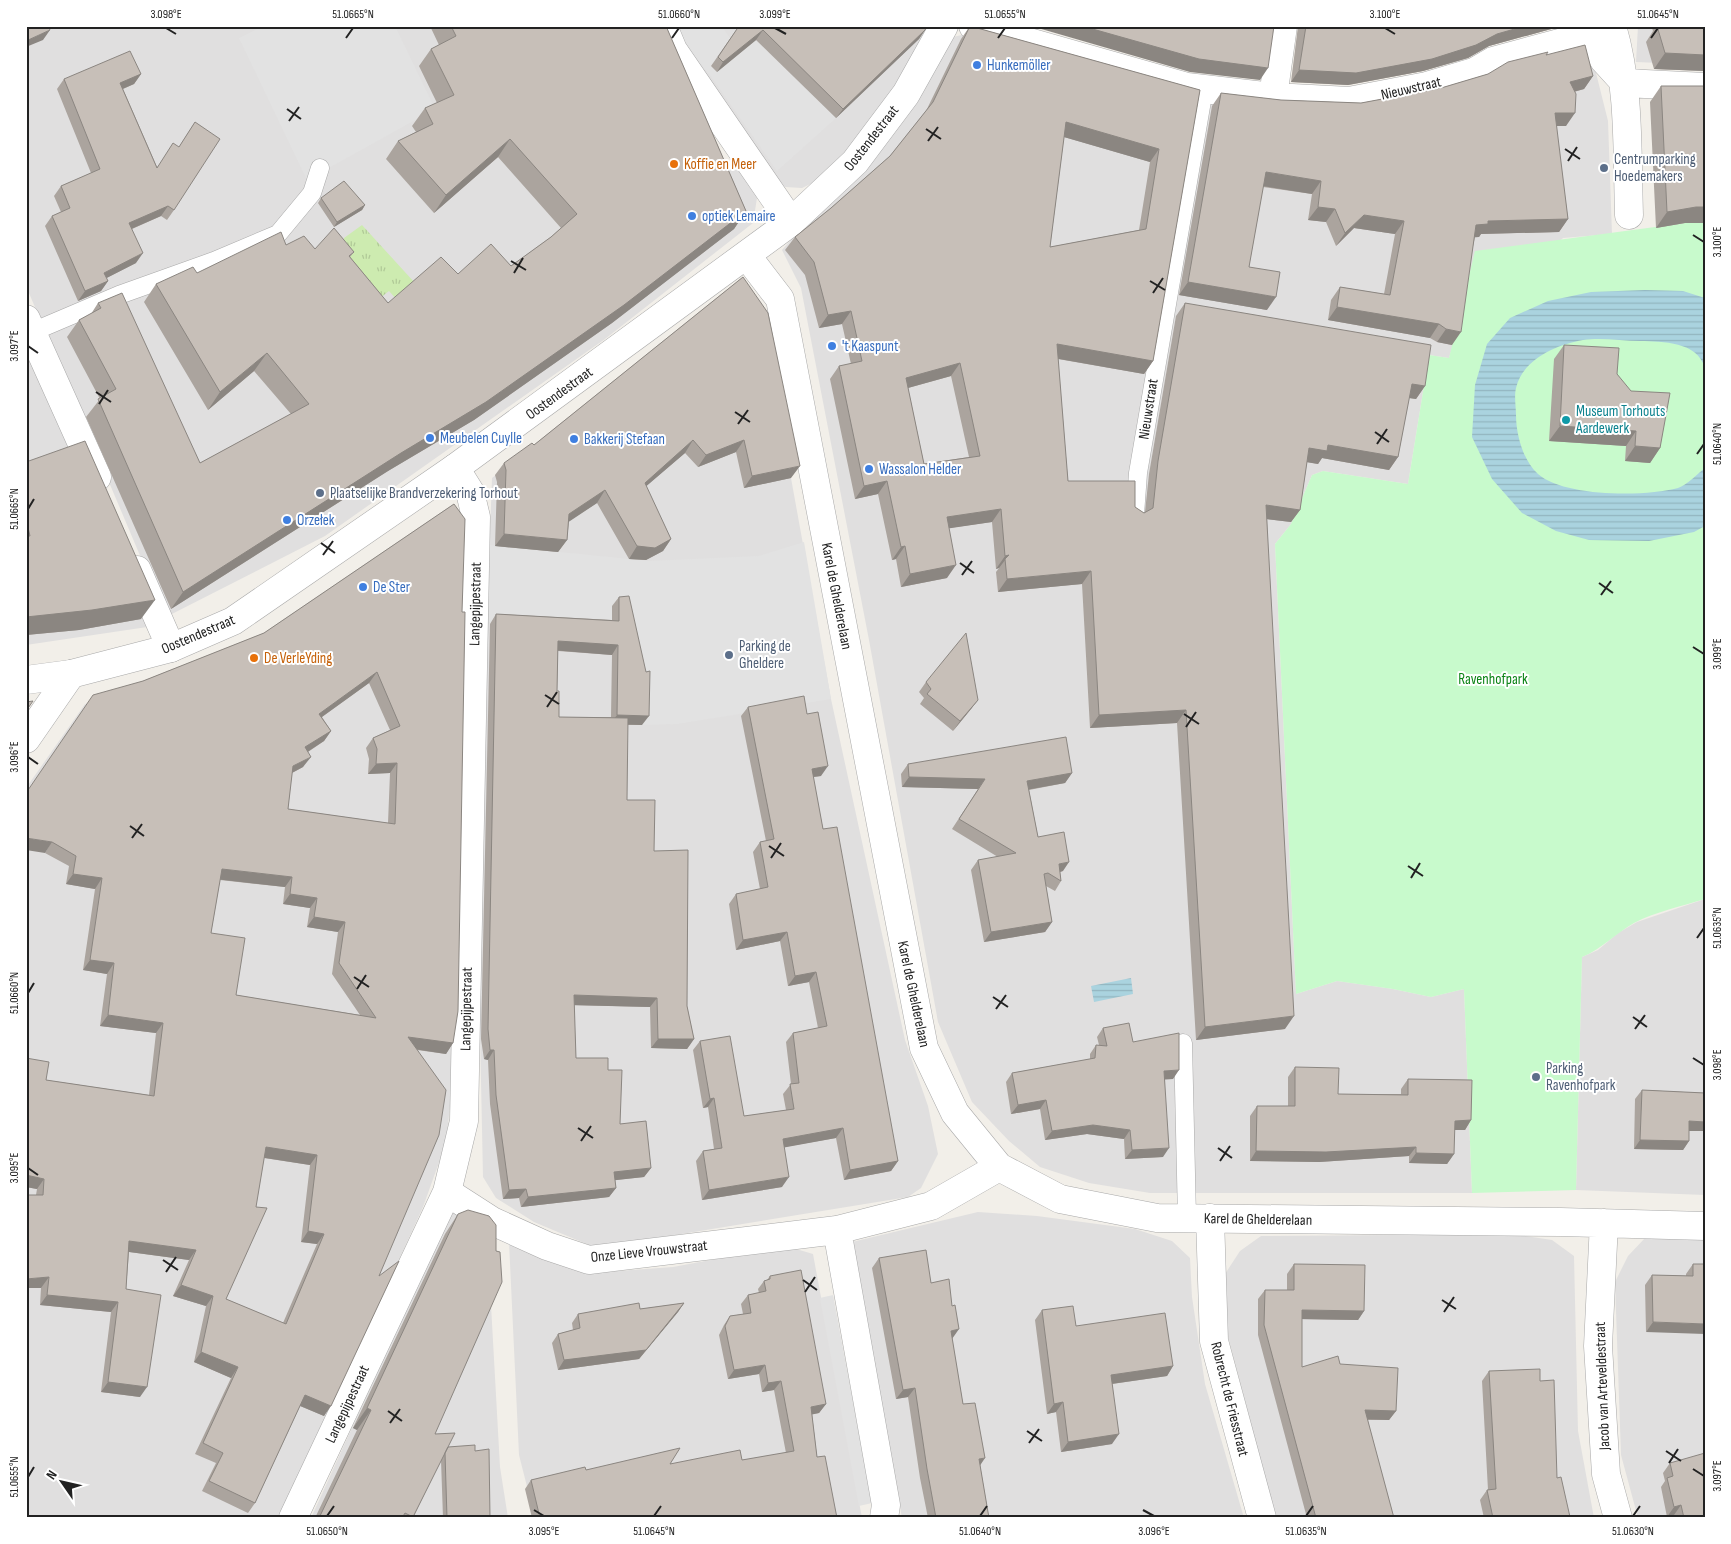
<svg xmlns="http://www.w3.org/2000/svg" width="1731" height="1544" font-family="'Sofia Sans Condensed',sans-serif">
<defs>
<pattern id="grass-tufts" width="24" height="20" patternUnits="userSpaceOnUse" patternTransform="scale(1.25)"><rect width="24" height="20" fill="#cdebb0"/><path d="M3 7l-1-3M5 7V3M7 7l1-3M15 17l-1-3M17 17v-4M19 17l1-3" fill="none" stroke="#b0c997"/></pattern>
<pattern id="water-rules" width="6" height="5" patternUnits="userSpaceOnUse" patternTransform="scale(1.25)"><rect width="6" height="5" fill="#aad3df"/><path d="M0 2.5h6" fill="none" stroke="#92b5bf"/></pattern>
</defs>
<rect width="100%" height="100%" fill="#f2efe9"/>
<!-- residential -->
<path fill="#e0dfdf" d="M26,26H653L686,106L731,169L748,172L757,198L753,223L605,339L325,536L166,617L26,286Z
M672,26H932L916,59L861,136L821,179L802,188L785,187L772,173Z
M1638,26H1705V65L1636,62Z
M966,34L1286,104L1593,61L1608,121L1612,234L1563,238L1453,345L1449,358L1429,355L1408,484L1323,471L1312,475L1291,524L1275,544L1296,994L1337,981L1393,989L1431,997L1464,989L1472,1193H1150L1089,1183L1040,1167L1009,1141L972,1102L938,1022L869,640L801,288L782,250L816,211L953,37Z
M735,288L791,478L831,699L905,1040L928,1106L938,1154L921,1188L908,1197L596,1248L534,1222L496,1198L483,1177L477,887L492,478Z
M26,343L154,626L26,645Z
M360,571L458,1031L446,1143L423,1207L281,1518H26V788L85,704L136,690L256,641Z
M1705,899V1195L1576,1190L1582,957L1598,950L1618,933L1637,922Z
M450,1212L470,1216L487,1233L500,1467L508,1518H311Z
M978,1212L1037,1216L1135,1229L1172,1241L1190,1258L1192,1297L1205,1384L1244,1518H902L852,1242Z
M1513,1234L1552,1240L1574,1256L1578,1431L1594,1518H1276L1223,1318L1225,1274L1240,1251L1261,1236Z
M1645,1238L1705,1239V1518H1638L1621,1455L1615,1282L1628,1256Z
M509,1242L560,1265L604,1272L673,1267L786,1246L813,1254L862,1518H535L519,1455Z"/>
<!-- grass -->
<path fill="url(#grass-tufts)" d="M362,225L415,283L397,300L389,291L371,305L343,250L344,238Z"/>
<!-- park -->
<path fill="#c8facc" d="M1685,223H1705V899C1682,906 1655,912 1634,923C1616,933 1602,949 1582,957L1576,1190L1472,1193L1464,989L1431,997L1393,989L1337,981L1296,994L1275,544L1291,524L1312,475L1323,471L1408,484L1429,355L1449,358L1475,251Z"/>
<!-- parking -->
<path fill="#e2e2e2" d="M263,26H395L435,109L307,180L239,38Z
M677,26H721L741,52L758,38L768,52L836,118L777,171L710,75L693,55Z
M804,542L831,699L677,724L642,725L630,630L487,622L490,545L649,561L759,556Z
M833,1295L872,1503L859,1506L820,1298Z"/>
<!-- water -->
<path fill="url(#water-rules)" d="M1645,290L1683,291L1705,298V368C1697,341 1663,342 1640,341C1622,341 1601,337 1583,340C1556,345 1523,359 1516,388C1514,396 1516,407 1516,415C1516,434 1523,461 1538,474C1564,497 1645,497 1678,488C1687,485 1697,474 1705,468V526L1694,532L1649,541L1589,540L1556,531L1522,513L1492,479L1472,437L1475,385L1487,344L1510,318L1548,301L1591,292Z
M1131,978L1133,994L1094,1002L1091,986Z"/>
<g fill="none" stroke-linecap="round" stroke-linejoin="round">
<!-- service casing -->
<g stroke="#a9a9a9" stroke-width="19">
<path id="service" d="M32,332L119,295L214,261L278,234L312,193L320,168
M1135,515L1138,473L1204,89
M1183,1043L1187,1218"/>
</g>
<!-- minor casing -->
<g stroke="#a9a9a9" stroke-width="29">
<path id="minor" d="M663,26L673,50L791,222
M973,26L1187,87L1273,97L1349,101L1427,86L1474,72L1493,61L1589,35L1610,26
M1612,26C1630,87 1627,152 1629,215
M1589,35L1604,60L1625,83L1705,87
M1273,97L1283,26
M747,256L780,299L924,1048L955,1113L999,1167L1060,1199L1157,1218L1561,1222L1705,1226
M26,319L97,477
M137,570L171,648
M26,739L71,674
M447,1192L492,1221L547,1246L589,1260L837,1230L931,1206L999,1167
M1210,1218L1214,1341L1262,1518
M1604,1223L1598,1346L1606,1474L1618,1518
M837,1230L886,1505L884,1518
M293,1518L447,1192L464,1121L476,517L470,492L455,468"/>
</g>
<!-- tertiary casing -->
<g stroke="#a9a9a9" stroke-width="29">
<path id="tertiary" d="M26,680L71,674L171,648L233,621L455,468L791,222L855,162L906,94L944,26"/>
</g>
<!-- service -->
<use href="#service" stroke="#fff" stroke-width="18"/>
<!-- minor -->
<use href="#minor" stroke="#fff" stroke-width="28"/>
<!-- tertiary -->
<use href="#tertiary" stroke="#fff" stroke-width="28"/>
</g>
<!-- wall -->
<path fill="#aba49e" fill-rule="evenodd" d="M430,26H666L746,211L734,229L612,323L474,420L388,471L171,609L86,417L100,399L67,337L79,320L91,314L98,303L200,463L291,414L254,371L208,410L144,302L156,284L197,273L286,245L315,249L354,252L350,257L388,303L458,274L511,266L551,237L561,228L498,157L434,213L386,159L398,141L416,132L412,126L425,108L437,103L419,66L431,49L439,45Z
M739,26L925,30L919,39L836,118L756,40L717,72L711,66Z
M970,26L1200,90L1153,361L1144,374L1058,359L1068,481L1135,507L1144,513L1145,512L1149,474L1176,316L1185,303L1425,386L1416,399L1409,398L1398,457L1389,470L1322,458L1318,464L1307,462L1300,510L1291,522L1267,519L1285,1029L1196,1040L1177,723L1090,728L1082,584L998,592L996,572L999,568L996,569L992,522L949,528L947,578L901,587L896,559L892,560L878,494L855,499L830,379L839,366L851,364L842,324L819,328L805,275L785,250L795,237L831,208L890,156L926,111L961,39ZM1064,137L1150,162L1139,230L1050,247ZM951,376L969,457L924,464L908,388Z
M1298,26H1562L1489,46L1468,58L1423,71L1348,85L1291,82Z
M1654,26H1705V71L1654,69L1646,42L1653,31L1652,28Z
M1546,55L1593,76L1584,89L1574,92L1566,126H1556L1568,219L1559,232L1481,234L1479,237H1475L1452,345L1437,342L1430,338L1328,320L1331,300L1340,287L1384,294L1395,234L1354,228L1336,246L1326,222L1308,220L1312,194L1263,187L1249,267L1267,310L1179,295L1212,106L1221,93L1281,100L1361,103L1441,88L1488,74Z
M141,74L134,84L123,89L157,167L179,147L195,122L174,210L167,220L161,216L132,229L136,263L106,278L108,281L101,291L78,301L45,226L52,216L61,212L54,196L61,186L91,173L57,89L64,79Z
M1661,86H1705V223H1685L1656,228L1650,102Z
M321,198L365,205L362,210L334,227L318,203Z
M743,277L791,478L744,488L736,452L698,467L685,453L646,486L671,539L663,551L646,560L629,559L597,503L569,521L567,540L558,552L495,546L497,482L495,475L504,463L534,445Z
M1564,345L1617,374L1660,448L1650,463L1625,461L1626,446L1549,441L1554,359Z
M26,462L141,619L79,630L26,635Z
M454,504L453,1043L446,1054L417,1050L379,1276L324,1416L300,1406L255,1503L248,1513L202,1491L216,1463L195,1454L231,1378L194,1362L206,1306L173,1296L189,1260L129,1252L126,1289L140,1397L101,1392L111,1312L40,1305L41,1288L36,1195L37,1189L26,1187V1058L46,1080L149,1095L156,1033L100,1026L107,974L83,970L95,889L66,884L69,866L45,853L143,681L264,633ZM369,683L390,730L373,738L366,748L369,759L368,774L390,773L388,823L288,809L292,773L303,767L308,752L324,741L331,731L322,717ZM220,880L285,887L283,904L310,908L307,927L338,932L332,974L360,1015L236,995L211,933ZM264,1158L310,1165L301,1242L317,1244L283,1323L226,1299Z
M619,597L642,725H627V800L654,851L694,1039L687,1049L651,1048L650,1007L574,1005L576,1058L608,1070L620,1124L651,1168L644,1177L615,1180L616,1188L609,1197L521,1207L519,1198L503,1199L490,1104L488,1060L484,1059L481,1039L490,624L496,614L612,620V606ZM558,651L612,655L611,717H559L557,691Z
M926,682L978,700L971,709L953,731L920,704L924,698L919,692Z
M748,707L807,714L821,776L813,777L823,829L898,1161L891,1171L844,1180L836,1138L784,1147L782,1187L702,1200L696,1161L703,1151L714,1149L708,1107L703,1108L693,1050L700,1041L744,1116L786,1110L783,1094L791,1084L786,1042L793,1033L818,1028L809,982L788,986L780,941L736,950L729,904L736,894L760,889L753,852L760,842L766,841L741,716Z
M908,764L1072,773L1065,783L1029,790L1038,837L1063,871L1060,872L1061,881L1055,891L1046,886L1052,922L1045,932L984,942L971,870L978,860L998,857L952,829L978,789L902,787L901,774Z
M1103,1028L1133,1042L1173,1079H1165L1163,1157L1125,1159L1124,1139L1087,1134L1045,1140L1040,1109L1011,1114L1006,1082L1012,1073L1090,1059V1054L1096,1045H1099L1097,1037Z
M1295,1067L1338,1094H1401V1089L1408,1079L1471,1120L1465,1130H1454V1154L1447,1164L1409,1163V1156L1319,1162L1250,1161V1116L1257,1106H1288V1077Z
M1642,1090L1705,1093V1131H1689V1141L1683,1150L1634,1149L1635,1099Z
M458,1214L435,1434L448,1447L475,1451L490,1518H443L441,1460L413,1518H315L357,1430L353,1428L445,1234Z
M879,1258L931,1283L952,1339L963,1404L980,1465L989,1518H928L920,1478L908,1397L896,1399L872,1268Z
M1294,1264L1364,1311L1358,1320L1302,1319V1367L1340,1364L1396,1411L1389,1420H1367L1394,1518H1307L1258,1335V1299L1265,1290H1287V1274Z
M1693,1264H1705L1646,1332L1645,1285L1652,1275L1686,1276V1274Z
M770,1276L826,1404L819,1413L812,1414L817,1457L837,1518H532L525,1489L531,1480L586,1470L670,1464L742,1460L786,1453L774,1390L762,1392L759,1374L728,1379L719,1335L724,1325L730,1316L743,1314L741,1304L748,1295L759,1293L758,1289L764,1281L767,1280Z
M684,1303L678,1312L639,1359L558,1370L552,1343L558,1334L573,1330L572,1323L578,1314L640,1309Z
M1042,1310L1076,1326L1173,1366L1167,1376L1112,1384V1444L1061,1452L1056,1412L1047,1414L1035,1320Z
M1489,1371L1540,1381L1557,1478L1570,1518H1484L1480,1500L1487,1490H1488L1482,1381Z
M1670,1463L1705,1518H1675L1674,1515L1667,1517L1661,1487L1665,1481L1663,1473Z"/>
<!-- shaded-wall -->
<path fill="#8b8681" d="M1031,26H1082L1268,68L1260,80L1190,72Z
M1525,26H1562L1489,46L1468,58L1423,71L1348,85L1291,82L1299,70L1497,34Z
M50,30L43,40L26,47V41Z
M763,30L756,40L717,72L723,62Z
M925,30L919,39L836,118L843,109Z
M1665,53L1705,55V71L1654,69Z
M141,74L134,84L113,93L120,83Z
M1593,76L1584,89L1561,95L1570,82Z
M1555,113H1575L1566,126H1546Z
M1066,122L1159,149L1150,162L1057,135Z
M510,139L498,157L434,213L446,195Z
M1266,172L1321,181L1312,194L1256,185Z
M365,205L362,210L334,227L337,222Z
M168,206L161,216L122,233L129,223Z
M1318,207L1335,209L1326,222L1308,220Z
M1696,207H1705V223H1685L1656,228L1667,212Z
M746,211L734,229L612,323L474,420L388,471L171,609L183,592Z
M1364,215L1404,221L1395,234L1354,228L1336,246L1345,233Z
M1568,219L1559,232L1481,234L1479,237L1467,238L1476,225L1488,221Z
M143,253L136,263L97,283L104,273Z
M108,281L101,291L78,301L85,291Z
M1188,282L1276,297L1267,310L1179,295Z
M1337,307L1439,324L1430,338L1328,320Z
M851,311L842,324L819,328L828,315Z
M1446,329L1461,332L1452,345L1437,342Z
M1057,344L1153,361L1144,374L1048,357Z
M267,353L254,371L208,410L220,392Z
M960,363L951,376L897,391L906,378Z
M1412,384L1425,386L1416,399L1403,397Z
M1560,426L1636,431L1626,446L1549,441Z
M693,440L685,453L636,495L645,483Z
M744,440L736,452L698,467L706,455Z
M1328,445L1398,457L1389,470L1322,458L1318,464L1300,461L1309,448Z
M1635,446L1660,448L1650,463L1625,461Z
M800,466L791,478L744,488L752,476Z
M887,481L878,494L855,499L864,486Z
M605,490L597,503L561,527L569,514Z
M1266,505L1300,510L1291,522L1257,518Z
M1001,509L992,522L938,530L947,517Z
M504,534L567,540L558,552L495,546Z
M671,539L663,551L646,560L629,559L637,546Z
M905,546L896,559L892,560L901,547Z
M1009,555L999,568L996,569L1005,556Z
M956,565L947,578L901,587L910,574Z
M1091,571L1082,584L998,592L1007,579Z
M155,600L141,619L79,630L26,635V617Z
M558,641L618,645L612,655L551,650Z
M377,672L369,683L312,724L319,714Z
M978,700L971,709L953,731L960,721Z
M1186,710L1177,723L1090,728L1099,715Z
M617,715L649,716L642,725L610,724Z
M331,731L324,741L298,758L305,747Z
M311,757L303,767L286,776L293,766Z
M397,763L390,773L368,774L376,764Z
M828,766L821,776L805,778L812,769Z
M1072,773L1065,783L1020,791L1027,781Z
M909,777L985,779L978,789L902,787Z
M26,838L52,842L45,853L26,850Z
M1069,862L1063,871L1052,874L1059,864Z
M222,869L292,877L285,887L215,879Z
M73,874L102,878L95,889L66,884Z
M290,894L317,898L310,908L283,904Z
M314,917L345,922L338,932L307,927Z
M1052,922L1045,932L984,942L991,932Z
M787,932L780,941L736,950L743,940Z
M90,960L114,963L107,974L83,970Z
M816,972L809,982L788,986L795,976Z
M574,995L657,998L650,1007L567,1005Z
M108,1015L163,1023L156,1033L100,1026Z
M1294,1016L1285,1029L1196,1040L1205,1027Z
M408,1037L453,1043L446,1054L401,1047Z
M658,1039H694L687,1049L651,1048Z
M490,1050H494L488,1060L484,1059Z
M1179,1070L1173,1079L1158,1080L1164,1071Z
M714,1098L708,1107L703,1108L710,1099Z
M1046,1100L1040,1109L1011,1114L1018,1105Z
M1471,1120L1465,1130H1448L1455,1121Z
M1689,1121L1705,1122V1131H1683Z
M1093,1125L1130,1130L1124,1139L1087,1134L1045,1140L1052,1131Z
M843,1128L836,1138L776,1149L783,1139Z
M1640,1140L1689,1141L1683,1150L1634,1149Z
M266,1147L317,1155L310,1165L259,1157Z
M1416,1147L1409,1156L1319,1162L1250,1161L1256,1151Z
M1169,1148L1163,1157L1125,1159L1132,1150Z
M1416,1153L1454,1154L1447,1164L1409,1163Z
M898,1161L891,1171L844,1180L850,1170Z
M651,1168L644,1177L608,1181L614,1172Z
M26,1175L44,1179L37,1189L26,1187Z
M789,1177L782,1187L702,1200L709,1190Z
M616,1188L609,1197L521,1207L528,1197Z
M526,1189L519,1198L503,1199L509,1190Z
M308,1231L324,1234L317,1244L301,1242Z
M129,1241L196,1250L189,1260L122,1251Z
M49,1277L41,1288H26V1279Z
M181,1285L213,1296L206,1306L173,1296Z
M47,1295L118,1302L111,1312L40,1305Z
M684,1303L678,1312L639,1359L558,1370L564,1360Z
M1302,1310L1364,1311L1358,1320L1296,1319Z
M1653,1322L1705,1324V1334L1646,1332Z
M959,1329L952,1339L944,1341L951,1331Z
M201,1352L238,1367L231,1378L194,1362Z
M765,1365L759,1374L728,1379L734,1370Z
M1173,1366L1167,1376L1104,1385L1111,1375Z
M781,1381L774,1390L762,1392L768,1383Z
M108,1382L147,1387L140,1397L101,1392Z
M915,1388L908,1397L896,1399L903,1390Z
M305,1395L331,1406L324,1416L298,1405Z
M1063,1402L1056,1412L1047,1414L1054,1404Z
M826,1404L819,1413L805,1416L811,1407Z
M367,1408L371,1410L357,1430L353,1428Z
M1365,1410L1396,1411L1389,1420L1358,1419Z
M1119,1434L1112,1444L1061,1452L1068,1442Z
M985,1458L979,1467V1459Z
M1681,1505L1674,1515L1667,1517L1674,1507Z"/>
<!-- building -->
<path fill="#c7bfb8" stroke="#8b8681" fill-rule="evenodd" d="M26,26H48L50,30L26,41Z
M451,26H666L746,211L624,305L486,402L401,453L183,592L98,399L116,389L79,320L101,308L98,303L122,293L200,463L309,404L267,353L220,392L156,284L193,267L197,273L281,232L286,245L304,236L315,249L334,228L354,252L349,256L388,303L441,257L458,274L491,244L511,266L551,237L577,214L510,139L446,195L398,141L433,124L425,108L454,95L431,49L456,36Z
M739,26H927L925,30L843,109L763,30L723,62L718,57Z
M970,26L1200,90L1153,361L1057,344L1068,481H1135V507L1144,513L1153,508L1158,461L1185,303L1431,345L1425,386L1412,384L1398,457L1328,445L1327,451L1309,448L1300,510L1266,505L1294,1016L1205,1027L1186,710L1099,715L1091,571L1007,579L1005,559L1009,555L1005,556L1001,509L947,517L956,565L910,574L905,546L901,547L887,481L864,486L839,366L862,361L851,311L828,315L814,262L795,237L831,208L890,156L933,102ZM1066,122L1159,149L1146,229L1050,247ZM960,363L980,456L924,464L906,378Z
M1082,26H1274L1268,68L1199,59Z
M1306,26H1525L1497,34L1476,45L1432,59L1356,73L1299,70Z
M1657,26H1705V55L1665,53Z
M1585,45L1593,76L1570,82L1576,94L1575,113H1555L1568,219L1488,221V224L1476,225L1461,332L1446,329L1439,324L1337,307L1340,287L1390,295L1404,221L1364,215L1345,233L1335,209L1318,207L1321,181L1266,172L1249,267L1280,272L1276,297L1188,282L1221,93L1281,100L1361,103L1441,88L1488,74L1508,62L1548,52L1546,55Z
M130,51L141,74L120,83L157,168L173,143L179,147L195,122L220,139L174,210L168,206L129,223L143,253L104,273L108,281L85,291L52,216L70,208L61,186L100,169L64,79Z
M1661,86H1705V207H1696L1667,212Z
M344,181L365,205L337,222L321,198Z
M743,277L768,313L800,466L752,476L744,440L706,455L693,440L645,483L671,539L655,548L637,546L605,490L569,514L567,540L504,534L506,470L504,463L532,443L534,445Z
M1564,345L1619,348L1617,374L1631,391L1670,393L1660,448L1635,446L1636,431L1560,426Z
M85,441L155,600L92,610L26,617V536H30L26,519V462Z
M454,504L465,519L462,612H465L458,1011L453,1043L408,1037L446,1090L439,1135L379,1276L399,1261L331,1406L305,1395L255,1503L209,1481L223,1453L203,1443L238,1367L201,1352L213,1296L181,1285L196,1250L129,1241L126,1289L161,1295L147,1387L108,1382L118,1302L47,1295L49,1277L26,1279V1195H43L44,1179L26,1175V1058L49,1062L46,1080L154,1096L163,1023L108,1015L114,963L90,960L102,878L73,874L76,856L52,842L26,838V793L93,695L143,681L264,633ZM377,672L400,726L373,738L377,749L376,764L397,763L395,824L288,809L293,766L311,757L305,747L331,731L319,714ZM222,869L292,877L290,894L317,898L314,917L345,922L339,963L376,1018L236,995L245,938L211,933ZM266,1147L317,1155L308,1231L324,1234L286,1324L226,1299L267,1208L256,1207Z
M629,596L646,672L650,671L649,716L617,715L618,645L558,641L557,691H559V717L628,718L627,800H655L654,851L688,850L687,1006L694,1039H658L657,998L574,995L576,1058H608V1070H622L620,1124L646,1121L651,1168L614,1172L616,1188L528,1197L526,1189L509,1190L496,1095L494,1050H490L488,1029L496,614L619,621V597Z
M966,633L978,700L960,721L927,694L931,689L926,682Z
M804,696L807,714L818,712L828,766L812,769L823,829L837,827L898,1161L850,1170L843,1128L783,1139L789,1177L709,1190L703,1151L722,1148L714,1098L710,1099L700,1041L730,1036L744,1116L794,1109L790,1084L799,1083L793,1033L827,1026L816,972L795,976L787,932L743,940L736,894L768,887L760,842L774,839L748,707Z
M33,701L26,711V702Z
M1066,737L1072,773L1027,781L1038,837L1064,832L1069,862L1059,864L1061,881L1048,873L1044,874L1052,922L991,932L978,860L1016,853L959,819L985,779L909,777L908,764Z
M1129,1023L1133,1042L1179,1033V1070L1164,1071L1169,1148L1132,1150L1130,1130L1093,1125L1052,1131L1046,1100L1018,1105L1012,1073L1095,1058L1096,1045L1107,1046L1103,1028Z
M1295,1067L1339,1068L1338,1094L1408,1095V1079L1472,1080L1471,1120L1455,1121L1454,1154L1416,1153V1147L1326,1152L1256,1151L1257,1106H1295Z
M1642,1090L1705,1093V1122L1689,1121V1141L1640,1140Z
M468,1210L489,1216L496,1225V1251L500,1252L502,1282L435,1434L455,1433L413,1517L405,1513L402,1518H319L371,1410L367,1408L458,1214Z
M926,1250L931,1283L949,1279L952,1306L955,1305L959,1329L951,1331L963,1404L975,1403L985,1458L979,1459L989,1518H936L927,1469L915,1388L903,1390L879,1258Z
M1294,1264L1365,1265L1364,1311L1302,1310V1367L1338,1356L1340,1364L1398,1368L1396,1411L1365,1410L1394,1518H1316L1264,1325L1265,1290H1294Z
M1693,1264H1705V1324L1653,1322L1652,1275L1693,1276Z
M801,1270L826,1404L811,1407L817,1457L825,1456L837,1518H540L531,1480L585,1467L586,1470L680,1448L670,1464L740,1450L742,1460L794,1451L781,1381L768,1383L765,1365L734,1370L725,1326L730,1316L751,1313L748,1295L766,1291L764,1281L770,1279V1276Z
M639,1303L640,1309L684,1303L646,1350L564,1360L558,1334L580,1328L578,1314Z
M1073,1306L1076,1326L1165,1313L1173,1366L1111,1375L1119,1434L1068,1442L1063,1402L1054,1404L1042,1310Z
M1540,1369V1381L1554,1380L1557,1478L1561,1477L1570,1517L1493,1518L1487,1490L1496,1489L1489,1371Z
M475,1445V1451L489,1449L490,1518H447L445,1453L448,1447Z
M1705,1453V1518H1684L1681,1505L1674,1507L1667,1478L1673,1476L1670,1463Z"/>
<!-- ticks -->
<path fill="none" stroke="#222" stroke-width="2" d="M166,28L176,34M775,28L786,34M1385,28L1395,34M346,38L353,28M672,38L679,28M998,38L1005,28M1651,38L1658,28M287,109L301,119M289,121L299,107M926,129L941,139M928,141L938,127M1565,149L1580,159M1568,161L1577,147M1693,235L1704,242M511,261L526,270M514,273L523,258M1150,281L1165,290M1153,293L1163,278M28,346L38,353M96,392L111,402M99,404L108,390M735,412L750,422M738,424L748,410M1375,432L1389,442M1377,444L1387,429M1697,454L1704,444M28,509L34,499M321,543L335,553M323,555L333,541M960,563L974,573M962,575L972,561M1599,583L1613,593M1601,595L1611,581M1693,647L1704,654M545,695L559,704M547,707L557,692M1184,714L1199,724M1186,727L1196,712M28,757L38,764M130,826L144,836M132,838L142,824M769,846L784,856M771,858L781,843M1408,866L1423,876M1411,878L1420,863M1697,938L1704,928M354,977L369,987M357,989L366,975M28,993L34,983M993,997L1008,1007M996,1009L1006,995M1633,1017L1647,1027M1635,1029L1645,1015M1693,1058L1704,1065M578,1128L593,1138M581,1141L591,1126M1218,1148L1232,1158M1220,1161L1230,1146M28,1168L38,1175M163,1260L178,1270M166,1272L176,1257M803,1280L817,1290M805,1292L815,1277M1442,1300L1456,1309M1444,1312L1454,1297M388,1411L402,1421M390,1423L400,1409M1027,1431L1042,1441M1029,1443L1039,1429M1666,1451L1681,1461M1669,1463L1678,1449M1693,1469L1704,1476M28,1477L34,1467M534,1510L544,1516M1143,1510L1154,1516M327,1516L334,1506M654,1516L661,1506M980,1516L987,1506M1306,1516L1313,1506M1633,1516L1640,1506"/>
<!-- markers -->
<g fill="#3f7fe0" stroke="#fff" stroke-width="2">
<circle cx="977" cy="65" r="5"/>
<circle cx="692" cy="216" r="5"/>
<circle cx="832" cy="346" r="5"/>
<circle cx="430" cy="438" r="5"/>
<circle cx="574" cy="439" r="5"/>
<circle cx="869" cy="469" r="5"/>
<circle cx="287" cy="520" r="5"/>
<circle cx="363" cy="587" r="5"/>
</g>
<g fill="#e8710a" stroke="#fff" stroke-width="2">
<circle cx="674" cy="164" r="5"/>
<circle cx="254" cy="658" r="5"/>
</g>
<g fill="#5c6f8a" stroke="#fff" stroke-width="2">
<circle cx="1604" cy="168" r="5"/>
<circle cx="320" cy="493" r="5"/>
<circle cx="729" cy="655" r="5"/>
<circle cx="1536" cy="1077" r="5"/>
</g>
<circle fill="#0f9aa8" stroke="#fff" stroke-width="2" cx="1566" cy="420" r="5"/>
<g text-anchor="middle" stroke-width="4" stroke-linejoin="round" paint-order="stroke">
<!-- shop labels -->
<g font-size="15" fill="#366cbe" stroke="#fff" text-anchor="start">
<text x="987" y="70">Hunkemöller</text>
<text x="702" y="221">optiek Lemaire</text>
<text x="842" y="351">'t Kaaspunt</text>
<text x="440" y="443">Meubelen Cuylle</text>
<text x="584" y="444">Bakkerij Stefaan</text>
<text x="879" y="474">Wassalon Helder</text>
<text x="297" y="525">Orzełek</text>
<text x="373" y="592">De Ster</text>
</g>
<!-- street labels -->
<g font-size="15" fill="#222" stroke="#fff">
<text transform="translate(1411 88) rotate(-13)" y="5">Nieuwstraat</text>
<text transform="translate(871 138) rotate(-52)" y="5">Oostendestraat</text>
<text transform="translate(559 393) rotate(-36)" y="5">Oostendestraat</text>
<text transform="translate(1148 409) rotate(-81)" y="5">Nieuwstraat</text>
<text transform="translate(837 596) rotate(79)" y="5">Karel de Ghelderelaan</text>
<text transform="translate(475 604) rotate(-89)" y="5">Langepijpestraat</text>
<text transform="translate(198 634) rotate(-23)" y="5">Oostendestraat</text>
<text transform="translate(914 994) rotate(78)" y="5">Karel de Ghelderelaan</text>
<text transform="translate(466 1009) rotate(-89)" y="5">Langepijpestraat</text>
<text transform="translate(1258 1219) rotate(1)" y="5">Karel de Ghelderelaan</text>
<text transform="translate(649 1251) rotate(-6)" y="5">Onze Lieve Vrouwstraat</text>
<text transform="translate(1602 1386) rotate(-92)" y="5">Jacob van Arteveldestraat</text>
<text transform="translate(1230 1399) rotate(76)" y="5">Robrecht de Friesstraat</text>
<text transform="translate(347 1404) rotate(-65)" y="5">Langepijpestraat</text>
</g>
<!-- service labels -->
<g font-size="15" fill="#4e5e75" stroke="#fff" text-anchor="start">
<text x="1614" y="164">Centrumparking<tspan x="1614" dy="17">Hoedemakers</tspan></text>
<text x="330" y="498">Plaatselijke Brandverzekering Torhout</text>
<text x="739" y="651">Parking de<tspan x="739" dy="17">Gheldere</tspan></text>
<text x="1546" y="1073">Parking<tspan x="1546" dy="17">Ravenhofpark</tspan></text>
</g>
<!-- food labels -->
<g font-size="15" fill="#c56008" stroke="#fff" text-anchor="start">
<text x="684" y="169">Koffie en Meer</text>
<text x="264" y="663">De VerleYding</text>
</g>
<!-- culture labels -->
<g font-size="15" fill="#0d838f" stroke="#fff" text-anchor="start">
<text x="1576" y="416">Museum Torhouts<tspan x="1576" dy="17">Aardewerk</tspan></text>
</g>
<!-- park labels -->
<g font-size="15" fill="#0c8416" stroke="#fff">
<text x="1493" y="684">Ravenhofpark</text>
</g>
</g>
<!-- border -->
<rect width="1731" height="1544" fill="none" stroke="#ffffff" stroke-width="55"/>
<!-- north arrow -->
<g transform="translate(62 1482) rotate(304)" stroke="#ffffff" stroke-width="4" paint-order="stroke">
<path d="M0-4L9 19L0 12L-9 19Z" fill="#222222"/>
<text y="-8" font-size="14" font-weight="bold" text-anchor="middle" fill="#222222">N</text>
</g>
<rect x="28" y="28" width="1676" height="1488" fill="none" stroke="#222" stroke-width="2"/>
<g font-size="12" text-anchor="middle" fill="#222">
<text x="166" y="18">3.098°E</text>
<text x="353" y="18">51.0665°N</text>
<text x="679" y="18">51.0660°N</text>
<text x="775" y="18">3.099°E</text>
<text x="1005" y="18">51.0655°N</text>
<text x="1385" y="18">3.100°E</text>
<text x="1658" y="18">51.0645°N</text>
<text transform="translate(1717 242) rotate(-90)" y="4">3.100°E</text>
<text transform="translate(14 346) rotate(-90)" y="4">3.097°E</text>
<text transform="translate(1717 444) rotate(-90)" y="4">51.0640°N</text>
<text transform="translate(14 509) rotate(-90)" y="4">51.0665°N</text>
<text transform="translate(1717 654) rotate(-90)" y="4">3.099°E</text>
<text transform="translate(14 757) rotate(-90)" y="4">3.096°E</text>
<text transform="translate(1717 928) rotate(-90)" y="4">51.0635°N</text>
<text transform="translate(14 993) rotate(-90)" y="4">51.0660°N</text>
<text transform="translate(1717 1065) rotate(-90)" y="4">3.098°E</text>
<text transform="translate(14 1168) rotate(-90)" y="4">3.095°E</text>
<text transform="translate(1717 1476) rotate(-90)" y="4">3.097°E</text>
<text transform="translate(14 1477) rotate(-90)" y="4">51.0655°N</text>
<text x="327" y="1535">51.0650°N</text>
<text x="544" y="1535">3.095°E</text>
<text x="654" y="1535">51.0645°N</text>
<text x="980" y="1535">51.0640°N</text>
<text x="1154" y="1535">3.096°E</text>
<text x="1306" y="1535">51.0635°N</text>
<text x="1633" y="1535">51.0630°N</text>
</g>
</svg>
